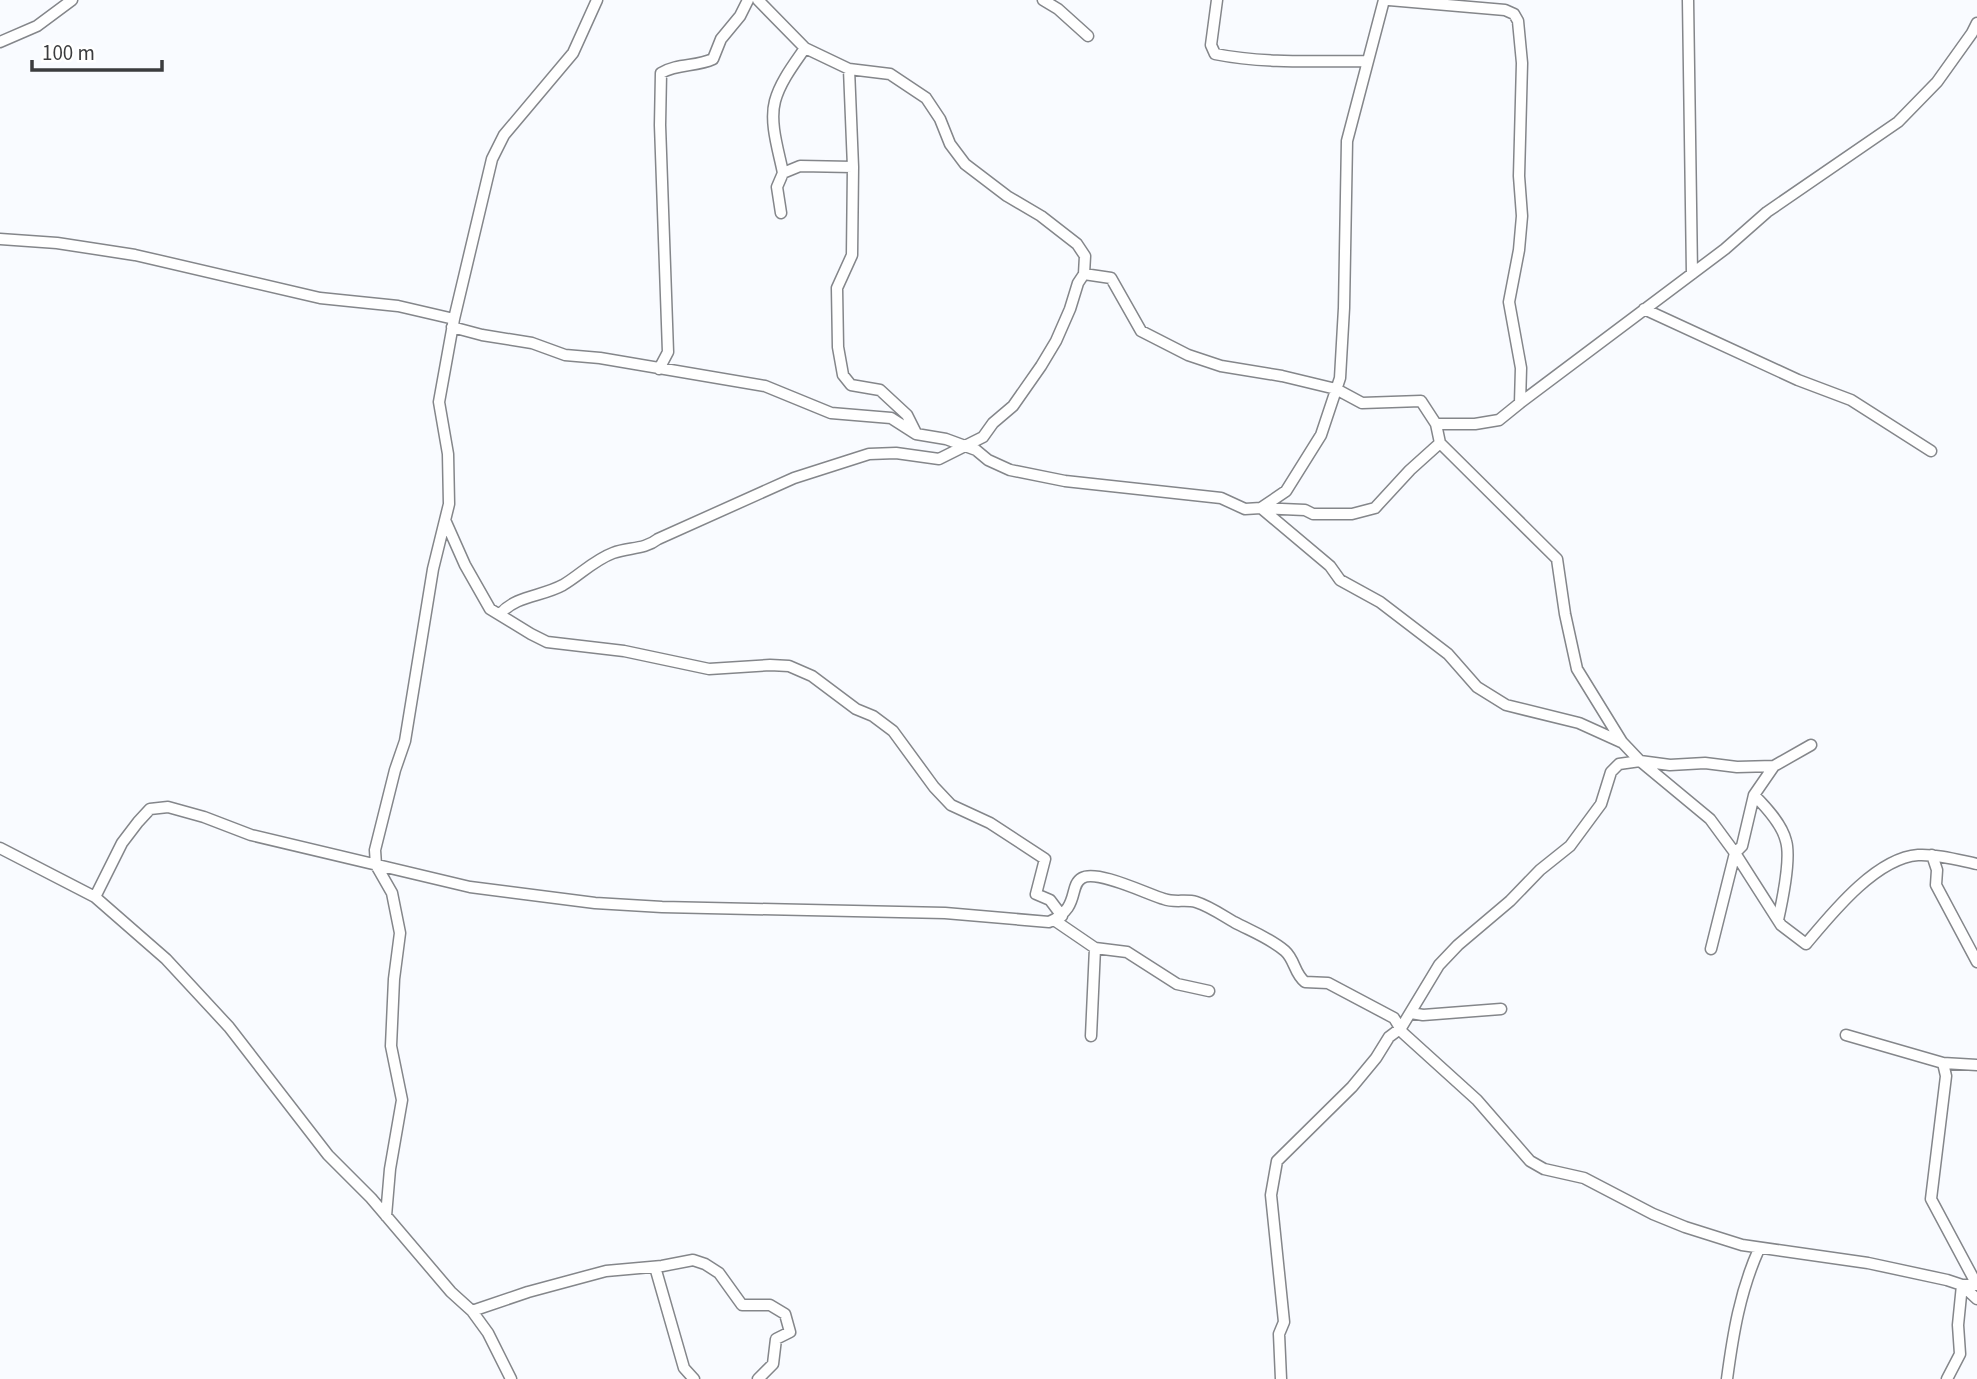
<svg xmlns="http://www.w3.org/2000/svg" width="1977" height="1379" font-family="'Source Sans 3',sans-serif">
<rect width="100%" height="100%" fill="#f9fbff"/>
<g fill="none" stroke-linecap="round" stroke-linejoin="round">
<!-- minor casing -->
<g stroke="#84868a" stroke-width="13">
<path id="minor" d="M1043,0L1058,9L1088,36
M1217,0L1211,45L1215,54C1265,64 1317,61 1368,61
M1389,0L1505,10L1514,14L1518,21L1522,63L1519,176L1522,216L1519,250L1509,302L1521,368L1520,403L1725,249L1767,212L1898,122L1937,82L1972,33L1977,23
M1688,0L1692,274
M0,42L37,26L72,0
M853,167L852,255L837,288L838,347L843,375L851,385L880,390L907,415L916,433
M783,173C779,152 769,123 775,101C780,82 794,64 805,48
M781,213L777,187L783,173L800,166L853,167L849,69
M0,239L57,243L135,255L320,298L398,306L454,319
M1084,274L1111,278L1141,331L1188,355L1221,366L1282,376L1336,389L1362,403L1421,401L1436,424
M1644,309L1798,380L1851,400L1931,451
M452,327L482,335L532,343L565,355L600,358L765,386L831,413L891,418L916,434L946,439L976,450L988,460L1010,470L1065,481L1221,498L1245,509L1261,508L1286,491L1321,435L1340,378L1344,308L1347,141L1384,0
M659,369L668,352L660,125L661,73C678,63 696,67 713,59L721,39L740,16L748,0
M1520,403L1499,420L1475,424H1436L1440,443L1557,559L1565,614L1577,669L1622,742L1640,761L1710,819L1735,853L1781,925L1806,944C1832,913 1876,858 1918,855C1938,854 1958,860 1977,864
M1261,508L1330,566L1340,580L1380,602L1448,654L1477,687L1506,705L1579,723L1621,742
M1261,508L1305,510L1313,514H1352L1375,508L1410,470L1440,443
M445,520L465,565L490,609L531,634L547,642L624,651L709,669L770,665L789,666L812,676L856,709L873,716L893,731L934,787L951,805L990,823L1045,859L1036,894L1050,900L1062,916
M500,614C517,595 541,597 563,585C580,575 594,560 613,553C629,547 644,550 658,539L794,478L869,454L896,453L939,459L983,437L993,423L1013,406L1041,366L1056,341L1070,309L1078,283L1084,274L1085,256L1077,244L1041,216L1007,196L965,164L950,144L940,119L926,98L890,74L849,69L805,48L758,0
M1754,795C1766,807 1782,824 1786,841C1791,858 1782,902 1778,920
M0,848L95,897L166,959L229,1027L328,1155L371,1198L451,1292L472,1311L488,1333L511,1379
M1932,855L1937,870L1936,885L1977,962
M95,897L122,843L138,822L150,809L168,807L204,817L251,835L470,887L595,903L662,907L945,913L1049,922C1081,908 1068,886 1082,878C1097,869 1149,895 1164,899C1174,903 1186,899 1196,902C1209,906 1222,915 1234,922C1251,931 1270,938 1285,951C1295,960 1294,973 1305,982L1328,983L1394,1018L1403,1033L1477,1100L1530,1161L1544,1169L1584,1178L1653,1214L1685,1227L1742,1245L1868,1263L1947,1280L1962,1285H1977
M1054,920L1095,948L1127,952L1177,984L1209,991
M1711,949L1735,853L1742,846L1754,795L1774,766
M1411,1013L1423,1015L1501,1009
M1846,1035L1943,1063L1946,1076L1931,1199L1977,1285
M1091,1036L1095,948
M1943,1063L1977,1065
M386,1216L390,1169L402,1100L391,1046L394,979L400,933L392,893L376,865L375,850L395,770L405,741L433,569L449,504L448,454L439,402L454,319L492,159L504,135L573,53L597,0
M655,1267L684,1368L694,1379
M1962,1285L1977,1299
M472,1311L528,1292L606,1271L662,1266L693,1260L705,1264L719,1273L742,1305H770L785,1314L790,1332L776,1339L773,1364L758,1379
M1281,1379L1279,1334L1284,1322L1271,1195L1277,1161L1352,1087L1376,1058L1389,1037L1401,1028L1439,965L1458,945L1510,901L1540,870L1570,846L1601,804L1611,772L1619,764L1640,761L1670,765L1705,763L1737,767L1774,766L1811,745
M1727,1379C1733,1334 1740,1291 1759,1249
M1947,1379L1960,1354L1958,1325L1962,1285"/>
</g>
<!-- minor -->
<use href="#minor" stroke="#fff" stroke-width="10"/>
</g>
<!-- scale -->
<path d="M32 60v10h130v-10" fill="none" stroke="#3b3c3e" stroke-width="3.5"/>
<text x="42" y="60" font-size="21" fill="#3b3c3e" stroke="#ffffff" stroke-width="5" paint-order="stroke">100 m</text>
</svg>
